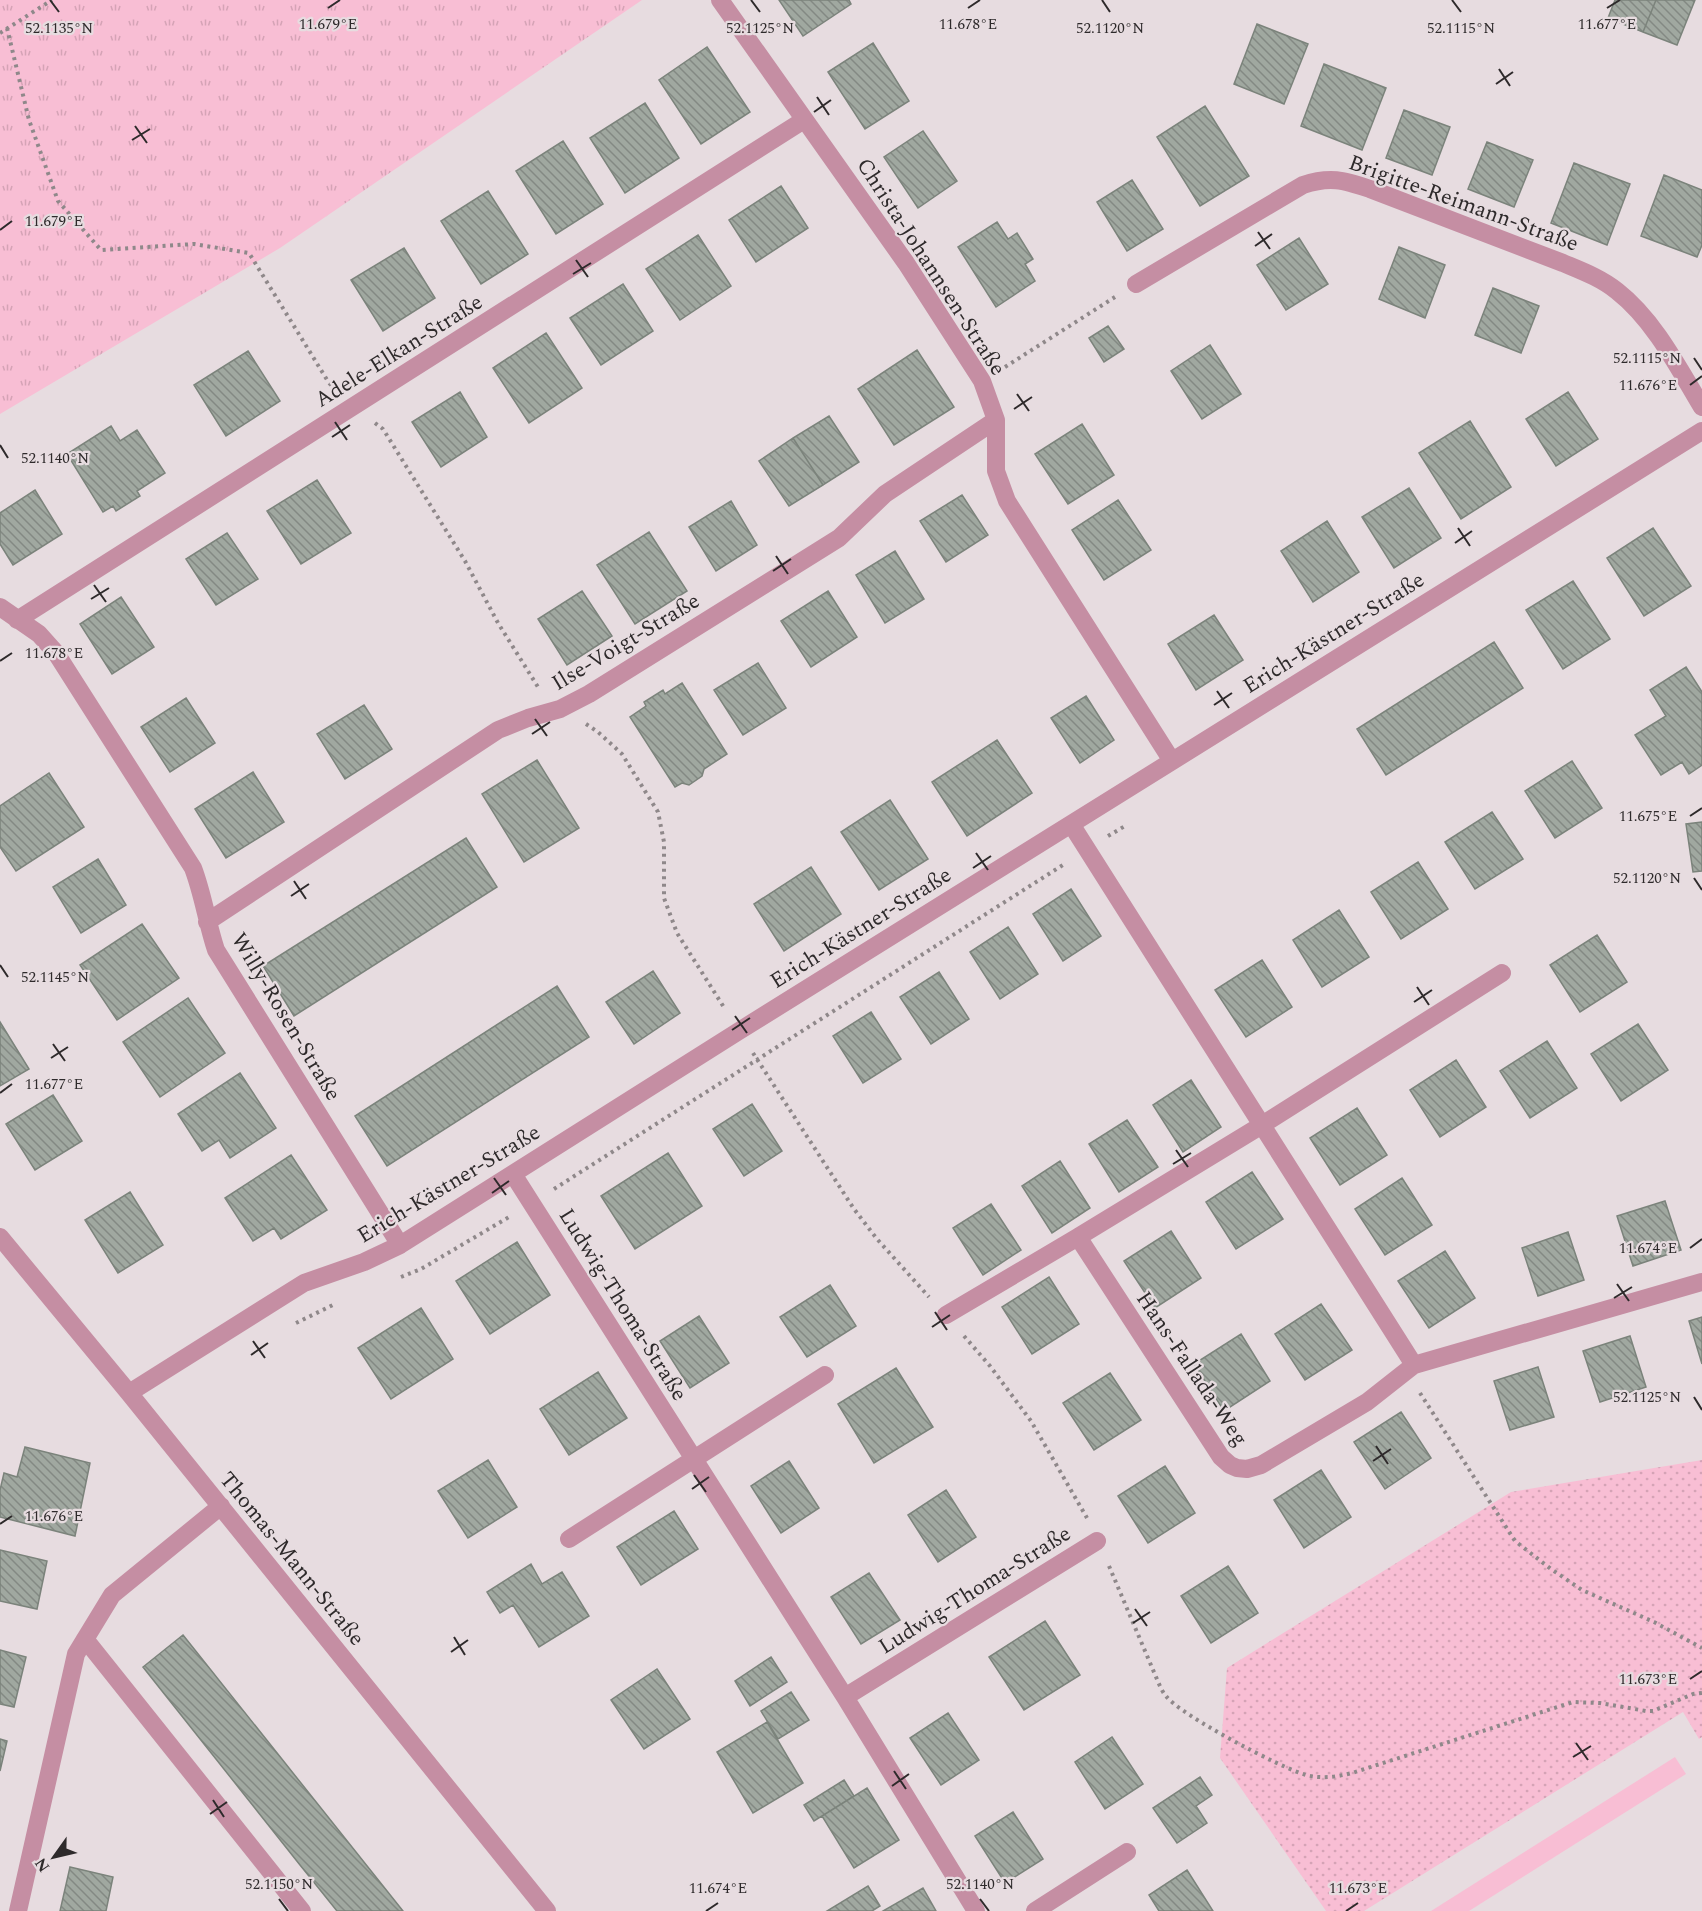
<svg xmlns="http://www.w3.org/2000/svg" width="1702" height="1911" font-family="Spectral,serif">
<defs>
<pattern id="grass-tufts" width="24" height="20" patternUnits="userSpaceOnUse" patternTransform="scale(1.5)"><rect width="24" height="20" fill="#f8bed4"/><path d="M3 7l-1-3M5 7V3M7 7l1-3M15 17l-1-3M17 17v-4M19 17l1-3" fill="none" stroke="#d5a3b6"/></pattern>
<pattern id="park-dots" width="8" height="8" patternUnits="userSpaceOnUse" patternTransform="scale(1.5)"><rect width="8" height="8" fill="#f8bed4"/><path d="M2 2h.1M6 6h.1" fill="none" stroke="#d5a3b6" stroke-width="1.8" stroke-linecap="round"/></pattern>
<pattern id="building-back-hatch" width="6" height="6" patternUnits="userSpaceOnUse" patternTransform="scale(1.5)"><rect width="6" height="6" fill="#a0a8a0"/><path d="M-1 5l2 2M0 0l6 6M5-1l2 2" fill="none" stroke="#838983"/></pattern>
</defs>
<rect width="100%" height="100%" fill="#e7dce0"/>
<!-- grass -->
<path fill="url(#grass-tufts)" d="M0,0H642L280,248L0,414Z"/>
<!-- park -->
<path fill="url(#park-dots)" d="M1702,1460V1737L1699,1739L1683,1712L1364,1911H1326L1220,1758L1227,1668L1511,1492Z"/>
<!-- garden -->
<path fill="#f8bed4" d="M1675,1757L1686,1774L1469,1911H1431Z"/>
<!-- building -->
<path fill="url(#building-back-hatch)" stroke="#7b837b" stroke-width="1.5" d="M779,0H849L851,4L803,36Z
M1615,0H1656L1643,32L1608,18Z
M1656,0H1695L1677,45L1643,32Z
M1257,24L1308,44L1284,104L1234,84Z
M873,43L909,101L865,129L828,72Z
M707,47L750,112L701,144L659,80Z
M1324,64L1386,88L1362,150L1301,126Z
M645,103L679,158L625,193L590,138Z
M1205,106L1249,176L1200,206L1157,137Z
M1404,110L1450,127L1432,175L1386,158Z
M923,131L957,181L918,208L884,157Z
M563,141L603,204L556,234L516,171Z
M1487,142L1533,160L1514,207L1468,189Z
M1574,163L1630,184L1607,245L1551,223Z
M1664,175L1702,190V245L1697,257L1641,236Z
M1132,180L1163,229L1127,251L1097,202Z
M781,186L808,228L756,262L729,220Z
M488,191L528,254L481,284L441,221Z
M997,222L1008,239L1017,233L1033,259L1025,264L1035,281L996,307L958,247Z
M698,235L731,286L680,320L646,269Z
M1299,238L1328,284L1286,310L1257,265Z
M1399,247L1445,265L1425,318L1379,299Z
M404,248L435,298L383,331L351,280Z
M623,284L653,331L601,365L570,318Z
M1493,288L1539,306L1521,353L1475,335Z
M1108,326L1124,349L1104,362L1089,338Z
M546,333L582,388L529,423L493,368Z
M1210,345L1241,394L1202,419L1171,371Z
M917,350L954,407L894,445L858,389Z
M248,351L280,401L226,436L194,385Z
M460,392L487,437L441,467L412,422Z
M1568,392L1598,439L1556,466L1526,419Z
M829,416L859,462L823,485L793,438Z
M1470,421L1511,487L1461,519L1419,453Z
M1082,424L1114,475L1068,504L1035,454Z
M111,426L120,441L137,430L165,473L137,491L140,496L116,511L113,506L103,512L67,454Z
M793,438L823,485L789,506L759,461Z
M317,480L351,533L301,564L267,511Z
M1409,488L1441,538L1394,568L1362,517Z
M35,490L62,534L13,565L0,544V513Z
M962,495L988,535L946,562L920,521Z
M1118,500L1151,550L1104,580L1072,530Z
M731,501L757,545L716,571L689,527Z
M1327,521L1359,572L1313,602L1281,551Z
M1653,528L1691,586L1644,616L1607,558Z
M649,532L687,591L635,624L597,565Z
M227,533L258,579L216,605L186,559Z
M895,551L924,599L885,623L856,575Z
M1573,581L1610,639L1563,669L1526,610Z
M582,591L612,636L567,665L538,619Z
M828,591L857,637L811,667L781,621Z
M121,597L154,647L112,674L80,624Z
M1214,615L1243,660L1196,690L1168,644Z
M1494,642L1523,688L1386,775L1357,729Z
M758,663L786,708L743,735L714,690Z
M1686,667L1702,692V765L1689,774L1682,762L1661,775L1635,735L1666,716L1650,690Z
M682,683L727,754L704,769L702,776L689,785L682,783L675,787L630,717L646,706L644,702L663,690L665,694Z
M1086,696L1114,740L1080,763L1051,718Z
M186,698L215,743L170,772L141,727Z
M364,705L392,749L345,779L317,734Z
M997,740L1032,793L967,836L932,782Z
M537,760L579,828L524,862L482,794Z
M1572,761L1602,808L1555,838L1525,791Z
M253,772L284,822L226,858L195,809Z
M49,773L84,827L16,871L0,847V806Z
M890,800L928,859L879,890L841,832Z
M1492,812L1523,859L1475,889L1445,842Z
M1702,822V871L1693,872L1686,824Z
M466,838L497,887L294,1016L263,966Z
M98,859L126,905L81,933L53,887Z
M1418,862L1448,909L1401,939L1371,892Z
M811,867L841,914L784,951L754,904Z
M1071,889L1101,936L1063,961L1033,914Z
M1339,910L1369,957L1322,987L1293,940Z
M142,924L179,978L117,1020L80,965Z
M1008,927L1038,974L1000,999L970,952Z
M1597,935L1627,982L1580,1012L1550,965Z
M1262,960L1292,1007L1246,1037L1215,990Z
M653,971L680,1013L634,1044L606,1002Z
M939,972L969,1019L931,1044L900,997Z
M557,986L589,1037L387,1166L355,1116Z
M188,998L225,1053L160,1097L123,1042Z
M871,1012L901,1059L863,1083L833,1036Z
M0,1022L29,1069L0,1086Z
M1638,1024L1668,1070L1621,1101L1591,1054Z
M1547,1041L1577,1088L1530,1118L1500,1071Z
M1456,1060L1486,1107L1440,1137L1410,1090Z
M240,1073L276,1128L230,1158L219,1140L202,1151L178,1114Z
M1191,1080L1221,1127L1183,1152L1153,1105Z
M53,1095L82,1141L35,1170L6,1124Z
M752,1104L782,1151L744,1176L713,1129Z
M1357,1108L1387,1155L1340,1185L1310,1138Z
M1127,1120L1158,1167L1119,1192L1089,1144Z
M668,1153L702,1206L635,1249L601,1196Z
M291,1155L327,1210L281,1239L274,1228L253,1241L225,1198Z
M1060,1161L1090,1208L1052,1233L1022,1186Z
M1252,1172L1283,1219L1236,1249L1206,1202Z
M1402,1178L1432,1225L1385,1255L1355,1209Z
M130,1192L163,1245L118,1273L85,1220Z
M1665,1201L1681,1250L1633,1266L1617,1216Z
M991,1204L1021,1250L983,1275L953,1228Z
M1171,1231L1201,1278L1155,1308L1124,1261Z
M1568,1232L1584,1280L1538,1296L1522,1248Z
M517,1242L550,1295L490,1334L456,1281Z
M1445,1251L1475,1298L1429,1328L1398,1281Z
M1049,1277L1079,1324L1032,1354L1002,1307Z
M830,1285L856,1326L807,1357L780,1317Z
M1321,1304L1352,1350L1305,1380L1275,1334Z
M421,1308L453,1359L391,1399L358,1348Z
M699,1316L729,1363L690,1388L660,1341Z
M1702,1317V1364L1689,1321Z
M1241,1334L1270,1381L1224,1411L1194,1364Z
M1630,1336L1646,1387L1600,1402L1583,1351Z
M1538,1367L1554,1417L1510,1430L1494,1381Z
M896,1368L933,1427L874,1463L838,1404Z
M598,1372L627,1418L569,1455L540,1409Z
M1110,1373L1141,1420L1094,1450L1063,1403Z
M1401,1412L1431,1458L1385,1489L1354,1442Z
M25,1447L90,1463L75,1536L0,1517V1490L4,1473L17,1477Z
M488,1460L517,1507L468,1538L438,1491Z
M789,1461L819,1508L781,1533L751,1486Z
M1165,1466L1195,1513L1148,1543L1118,1496Z
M1321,1470L1351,1517L1304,1548L1274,1500Z
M946,1490L976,1537L938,1562L908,1515Z
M674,1511L698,1549L641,1585L617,1547Z
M0,1550L47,1561L37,1609L0,1601Z
M531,1564L542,1584L562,1572L589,1616L539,1647L513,1605L500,1613L487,1592Z
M1228,1566L1258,1613L1211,1643L1181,1596Z
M869,1573L900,1620L861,1644L831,1597Z
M1045,1621L1080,1675L1024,1710L989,1657Z
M183,1635L403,1911H337L300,1865L143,1667Z
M0,1650L26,1657L14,1707L0,1704Z
M771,1657L787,1682L750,1706L735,1681Z
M657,1669L690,1719L644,1749L611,1700Z
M791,1692L809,1720L778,1739L761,1711Z
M948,1713L979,1760L941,1785L910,1738Z
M767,1722L803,1783L753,1813L717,1752Z
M1112,1737L1143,1784L1105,1809L1075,1762Z
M0,1739L7,1741L0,1771Z
M1200,1777L1212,1795L1196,1806L1207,1823L1177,1843L1153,1808Z
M844,1780L854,1796L814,1821L804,1805Z
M867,1788L899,1840L854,1868L822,1816Z
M1013,1812L1043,1859L1005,1883L975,1836Z
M70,1867L113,1877L106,1911H60Z
M1187,1870L1213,1911H1159L1149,1895Z
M868,1886L880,1906L872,1911H827Z
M923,1888L936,1911H883Z"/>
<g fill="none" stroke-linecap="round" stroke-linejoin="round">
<!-- path -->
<path stroke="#8f888a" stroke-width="4" stroke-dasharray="3 4.5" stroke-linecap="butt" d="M7,28L29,120L58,201L101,250L194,244L249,253L329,383L333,387
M0,33L52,0
M1005,367L1115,297
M375,423L383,429L465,561L498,623L538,687
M586,724L598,732L622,754L658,812L664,842V898L677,933L725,1009
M1108,836L1125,826
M753,1053L854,1209L877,1239L929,1297
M554,1189L1066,863
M401,1277L421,1269L509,1217
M296,1323L335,1304
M964,1336L990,1366L1031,1421L1087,1518
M1420,1393L1515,1541L1551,1569L1582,1590L1654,1622L1702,1648
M1109,1566L1159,1684C1161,1688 1163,1693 1166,1696C1180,1715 1281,1768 1306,1775C1322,1779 1336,1777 1352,1773L1573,1702L1600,1703L1646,1711H1653L1693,1694L1702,1693"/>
<!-- minor -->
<path stroke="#c58ea3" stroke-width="18" d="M720,0L906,263L982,381L996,420V471L1007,501L1172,761
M1136,284L1303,185C1330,176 1343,180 1370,189L1563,263C1582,271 1601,278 1617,291C1654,320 1678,367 1702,407
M0,607L39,634L56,653L193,868C203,894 207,923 216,950L400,1245
M17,620L804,120
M1071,824L1414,1365L1702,1282
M207,922L498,730L528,718L560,709L589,694L839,538L885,494L996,420
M513,1174L845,1697L976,1911
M0,1237L129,1393L547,1911
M946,1315L1078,1237
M1414,1365L1367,1402L1261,1465L1247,1469L1237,1468L1230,1465L1221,1457L1078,1237L1262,1125L1502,973
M129,1393L304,1283L364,1262L400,1245L739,1031L1702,431
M569,1539L825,1375
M85,1639L302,1911
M845,1697L1097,1541
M18,1911L76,1654L112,1595L221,1506
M1035,1911L1127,1852"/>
</g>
<!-- ticks -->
<path fill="none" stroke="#2e2a2b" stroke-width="2" d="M50,0L59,12M751,0L760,12M1102,0L1110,12M1452,0L1461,12M328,8L340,0M968,8L980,0M1607,8L1620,0M1499,69L1510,86M1496,84L1513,72M817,97L829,115M814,112L831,100M135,126L147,143M132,140L150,129M0,230L12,221M1258,232L1270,249M1255,246L1272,234M576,260L588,277M573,274L591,263M1694,358L1702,370M1690,385L1702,376M1017,394L1029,411M1014,409L1032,397M335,422L347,440M332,437L350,425M0,445L8,458M1458,528L1470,546M1455,543L1472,531M776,556L788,574M773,571L791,559M94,585L106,602M91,599L109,588M0,661L12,653M1217,691L1229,708M1214,705L1232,693M535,719L547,736M532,734L550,722M1690,816L1702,808M976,853L988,870M973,868L991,856M1694,878L1702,890M294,881L306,899M291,896L309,884M0,965L8,977M1417,987L1429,1005M1414,1002L1432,990M735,1016L747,1033M732,1030L750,1018M53,1044L65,1061M51,1058L68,1047M0,1093L12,1084M1176,1150L1188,1167M1173,1164L1191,1153M494,1178L506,1195M492,1193L509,1181M1690,1248L1702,1239M1617,1284L1629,1301M1614,1298L1632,1287M935,1312L947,1330M932,1327L950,1315M253,1341L265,1358M251,1355L268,1343M1694,1397L1702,1410M1376,1446L1388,1464M1373,1461L1391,1449M694,1475L706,1492M692,1489L709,1477M0,1524L12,1516M1135,1609L1147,1626M1133,1623L1150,1612M454,1637L465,1655M451,1652L468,1640M1690,1679L1702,1671M1576,1743L1588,1760M1573,1757L1591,1746M894,1771L906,1789M892,1786L909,1774M213,1800L224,1817M210,1814L227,1802M279,1899L288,1911M980,1899L989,1911M706,1911L718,1903M1346,1911L1358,1903"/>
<g text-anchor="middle" stroke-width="4.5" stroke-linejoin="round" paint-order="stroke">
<!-- street labels -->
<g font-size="22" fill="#2e2a2b" stroke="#e7dce0">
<text transform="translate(1464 202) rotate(20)" y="8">Brigitte-Reimann-Straße</text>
<text transform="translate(932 266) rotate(57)" y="8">Christa-Johannsen-Straße</text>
<text transform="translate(398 350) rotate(-32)" y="8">Adele-Elkan-Straße</text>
<text transform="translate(1333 632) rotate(-32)" y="8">Erich-Kästner-Straße</text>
<text transform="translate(625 641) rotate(-31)" y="8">Ilse-Voigt-Straße</text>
<text transform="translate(860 927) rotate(-32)" y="8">Erich-Kästner-Straße</text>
<text transform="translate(287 1016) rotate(59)" y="8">Willy-Rosen-Straße</text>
<text transform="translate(448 1183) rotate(-31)" y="8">Erich-Kästner-Straße</text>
<text transform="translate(624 1304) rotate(58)" y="8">Ludwig-Thoma-Straße</text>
<text transform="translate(1193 1368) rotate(56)" y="8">Hans-Fallada-Weg</text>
<text transform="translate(293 1558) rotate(51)" y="8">Thomas-Mann-Straße</text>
<text transform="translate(974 1589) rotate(-32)" y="8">Ludwig-Thoma-Straße</text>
</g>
</g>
<g font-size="15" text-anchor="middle" fill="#2e2a2b" stroke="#e7dce0" stroke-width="4.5" stroke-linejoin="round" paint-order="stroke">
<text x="328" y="29">11.679°E</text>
<text x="968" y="29">11.678°E</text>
<text x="1607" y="29">11.677°E</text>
<text x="59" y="33">52.1135°N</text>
<text x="760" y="33">52.1125°N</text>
<text x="1110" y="33">52.1120°N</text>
<text x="1461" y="33">52.1115°N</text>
<text x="54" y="226">11.679°E</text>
<text x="1647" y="363">52.1115°N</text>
<text x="1648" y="390">11.676°E</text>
<text x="55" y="463">52.1140°N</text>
<text x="54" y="658">11.678°E</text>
<text x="1648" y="821">11.675°E</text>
<text x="1647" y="883">52.1120°N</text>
<text x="55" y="982">52.1145°N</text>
<text x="54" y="1089">11.677°E</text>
<text x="1648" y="1253">11.674°E</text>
<text x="1647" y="1402">52.1125°N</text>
<text x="54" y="1521">11.676°E</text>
<text x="1648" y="1684">11.673°E</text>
<text x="279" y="1889">52.1150°N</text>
<text x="980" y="1889">52.1140°N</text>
<text x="718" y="1893">11.674°E</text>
<text x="1358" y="1893">11.673°E</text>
</g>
<!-- north arrow -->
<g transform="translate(54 1857) rotate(236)" stroke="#e7dce0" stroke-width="4.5" paint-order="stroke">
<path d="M0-4.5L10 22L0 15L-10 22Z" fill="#2e2a2b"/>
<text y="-9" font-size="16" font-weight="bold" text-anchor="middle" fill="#2e2a2b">N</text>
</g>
</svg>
